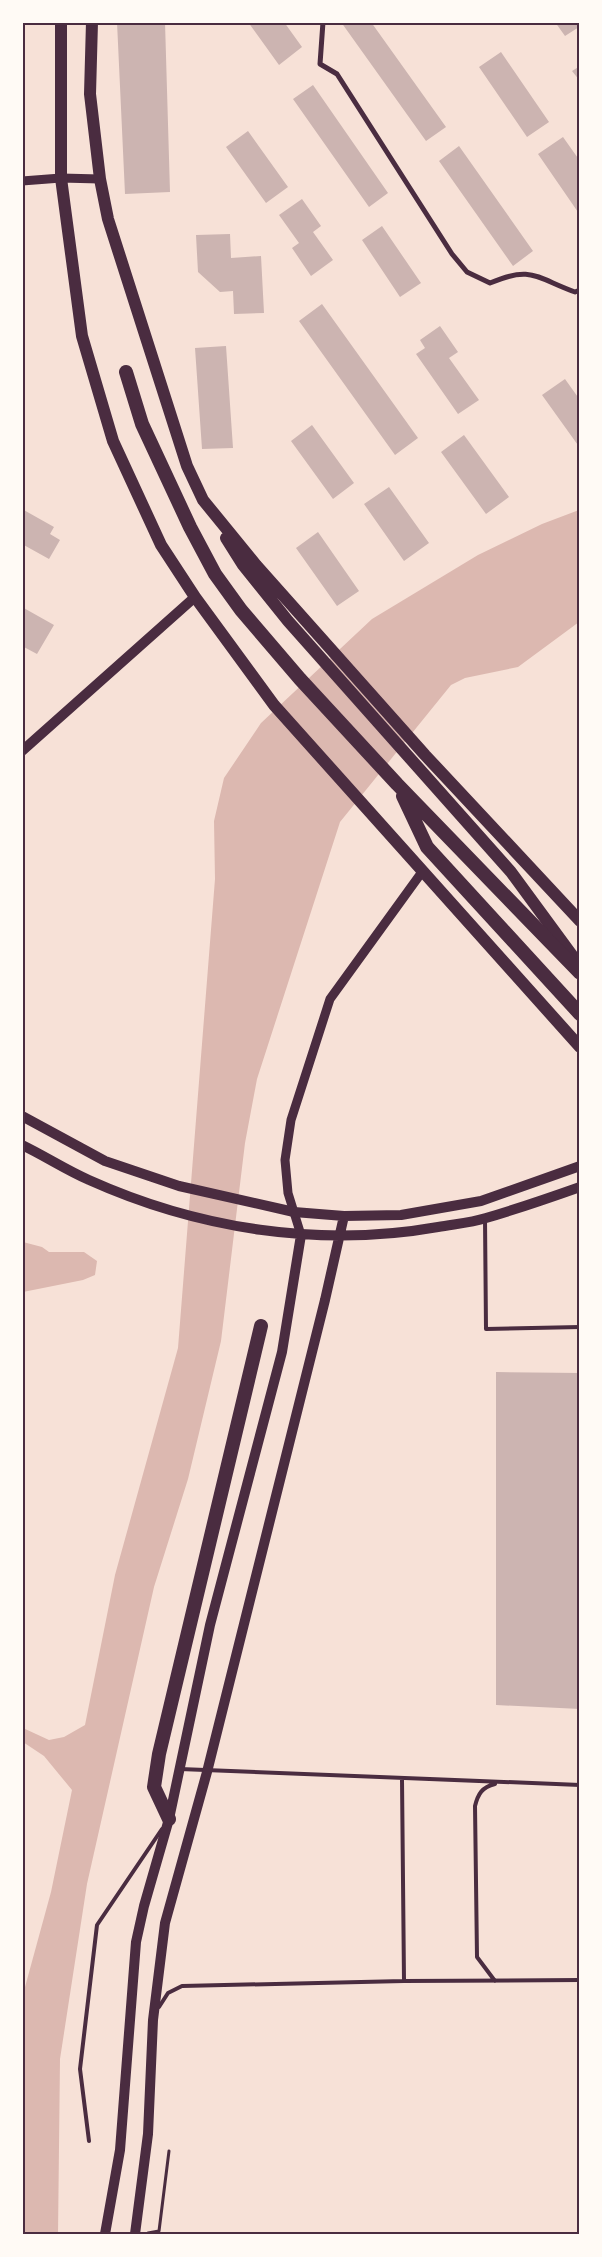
<svg xmlns="http://www.w3.org/2000/svg" width="602" height="2257" font-family="Roboto,sans-serif">
<rect width="100%" height="100%" fill="#f7e1d7"/>
<!-- water -->
<path fill="#dcb8b0" d="M579,510V622L518,667L465,678L451,685L340,822L257,1079L245,1143L221,1341L188,1479L154,1587L87,1884L60,2059L58,2234H23L22,1998L51,1892L72,1790L44,1756L23,1742V1728L49,1740L64,1737L85,1725L115,1575L178,1348L215,879L214,821L224,778L261,723L372,619L478,555L542,524Z
M23,1242L42,1247L49,1252H84L97,1261L95,1275L83,1280L23,1292Z"/>
<!-- building -->
<path fill="#ccb4b1" d="M117,22H165L170,192L125,194Z
M248,22H284L302,47L279,65Z
M341,22H371L446,127L426,141Z
M555,22H576L579,27L565,36Z
M501,52L549,122L527,137L479,67Z
M580,66V81L572,71Z
M313,85L388,193L369,207L293,99Z
M248,131L288,187L266,203L226,147Z
M563,137L580,161V215L538,154Z
M459,146L533,251L513,266L439,161Z
M302,199L321,226L313,232L333,260L311,276L292,248L299,243L279,215Z
M382,226L421,283L400,297L362,240Z
M230,234L231,258L261,256L264,313L234,314L233,291L220,292L198,272L196,235Z
M322,304L418,438L395,455L299,321Z
M440,326L458,352L449,358L479,400L458,414L416,354L425,348L420,340Z
M226,346L233,448L202,449L195,348Z
M565,379L580,400V448L542,395Z
M312,425L354,483L333,499L291,441Z
M464,435L509,497L486,514L441,452Z
M389,487L429,543L404,561L364,504Z
M22,509L54,527L50,534L60,540L49,559L22,544Z
M318,532L359,591L337,606L296,548Z
M22,607L54,625L37,654L22,646Z
M496,1372L580,1373V1709L496,1705Z"/>
<g fill="none" stroke-linecap="round" stroke-linejoin="round">
<!-- path -->
<path stroke="#4a2c40" stroke-width="3" d="M148,2233L159,2231L169,2151"/>
<!-- service -->
<path stroke="#4a2c40" stroke-width="4" d="M485,1219L486,1329L580,1327
M180,1769L580,1785
M402,1779L404,1981
M495,1784C482,1787 478,1794 475,1806L477,1957L495,1981
M159,2007L168,1993L182,1986L404,1981L580,1980
M89,2141L80,2069L97,1925L162,1829"/>
<!-- minor -->
<path stroke="#4a2c40" stroke-width="5" d="M323,22L320,64L337,74L452,254L467,272L490,283C532,265 536,278 575,292L580,290"/>
<!-- tertiary -->
<path stroke="#4a2c40" stroke-width="9" d="M22,181L61,178L100,179
M301,1235L288,1193L285,1160L291,1120L330,999L422,872"/>
<!-- secondary -->
<path stroke="#4a2c40" stroke-width="10" d="M22,751L195,597
M22,1116L105,1161L179,1186L294,1212L344,1216L401,1215L481,1201L580,1166
M22,1145C45,1156 66,1170 89,1180C198,1229 320,1248 438,1227C454,1224 470,1223 486,1218C517,1209 549,1198 580,1187
M105,2234L120,2150L136,1942L144,1906L169,1819L210,1625L282,1352L301,1235
M135,2234L148,2134L153,2020L165,1923L207,1772L325,1300L344,1216"/>
<!-- primary -->
<path stroke="#4a2c40" stroke-width="12" d="M61,22V178L82,336L113,441L161,545L195,597L274,705L580,1047
M92,22L90,94L100,179L108,219L187,466L203,500L256,565L425,755L580,921
M226,538L243,565L288,621L511,872L580,966"/>
<!-- trunk -->
<path stroke="#4a2c40" stroke-width="14" d="M126,372L142,424L190,527L215,574L241,610L300,679L397,784L580,973
M403,796L427,847L580,1014
M169,1819L154,1787L159,1754L261,1326"/>
</g>
<!-- border -->
<rect width="602" height="2257" fill="none" stroke="#fffaf5" stroke-width="48"/>
<rect x="24" y="24" width="554" height="2209" fill="none" stroke="#4a2c40" stroke-width="2"/>
</svg>
